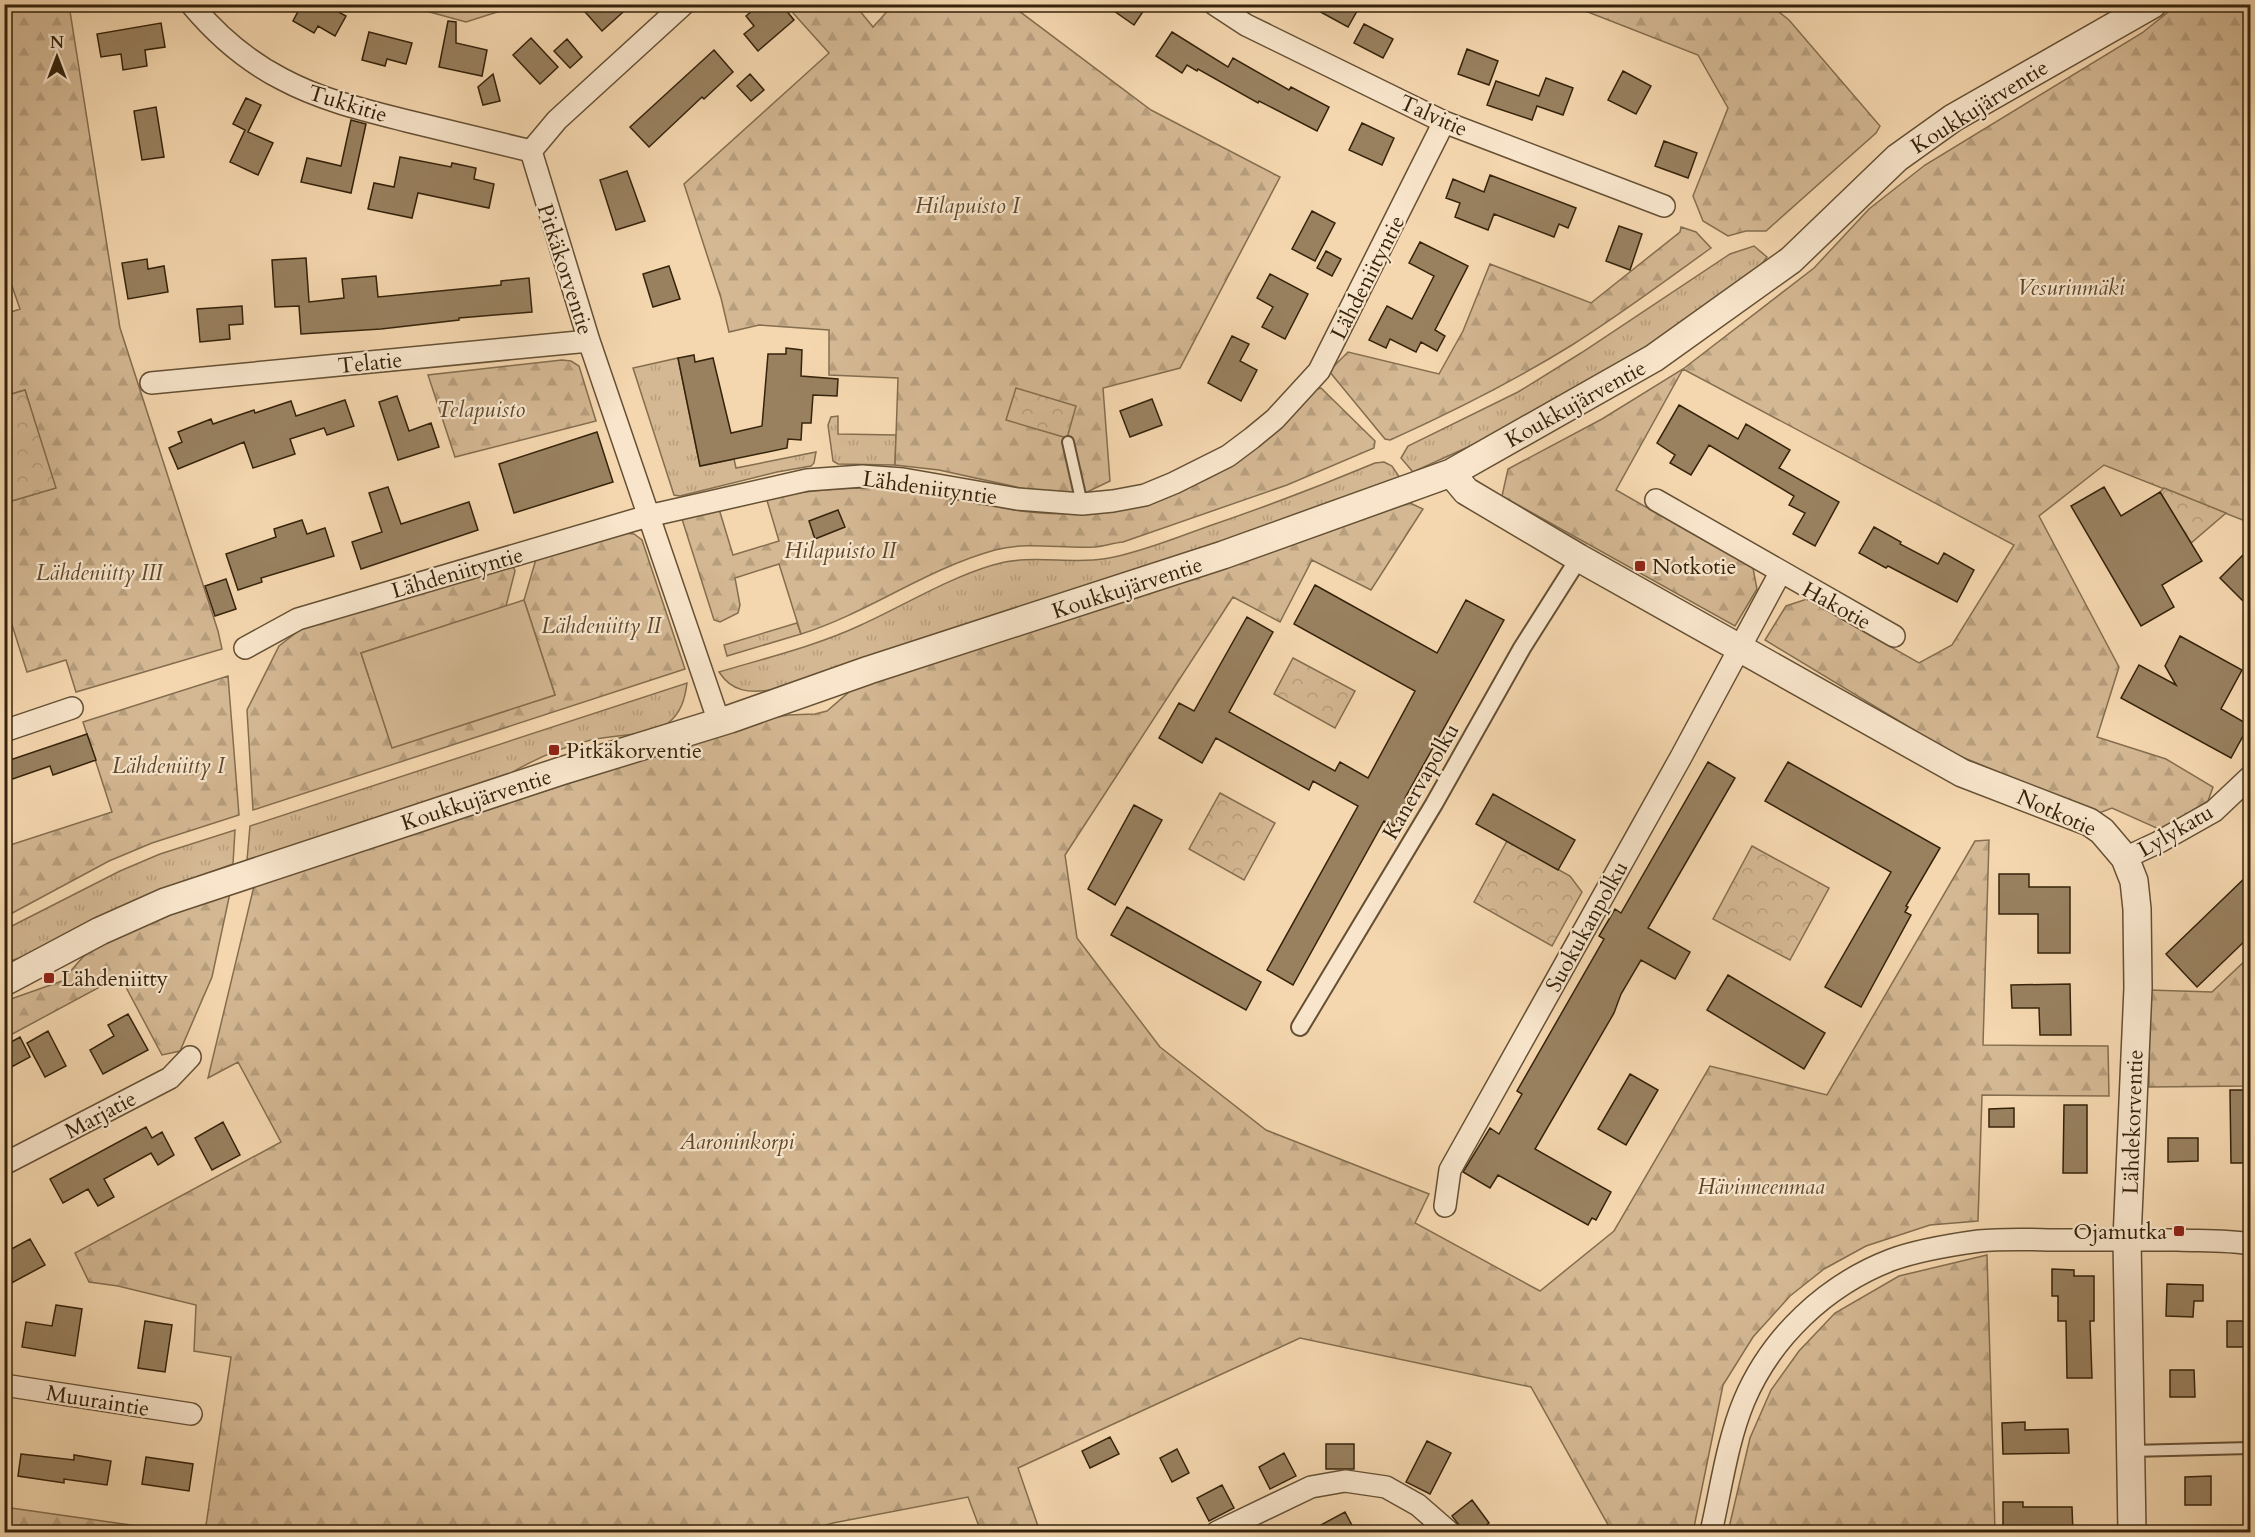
<svg xmlns="http://www.w3.org/2000/svg" width="2255" height="1537" font-family="Cardo,serif">
<defs>
<pattern id="grass-tufts" width="24" height="20" patternUnits="userSpaceOnUse" patternTransform="scale(1.5)"><rect width="24" height="20" fill="#d4b893"/><path d="M3 7l-1-3M5 7V3M7 7l1-3M15 17l-1-3M17 17v-4M19 17l1-3" fill="none" stroke="#b79e7d"/></pattern>
<pattern id="forest-firs" width="22" height="20" patternUnits="userSpaceOnUse" patternTransform="scale(1.5)"><rect width="22" height="20" fill="#d4b893"/><path d="M5 1l3.5 6h-7zM16 11l3.5 6h-7z" fill="#b79e7d"/></pattern>
<pattern id="park-crowns" width="20" height="18" patternUnits="userSpaceOnUse" patternTransform="scale(1.5)"><rect width="20" height="18" fill="#d4b893"/><path d="M2 6a3 3 0 1 1 6 0M12 15a3 3 0 1 1 6 0" fill="none" stroke="#b79e7d"/></pattern>
</defs>
<rect width="100%" height="100%" fill="#f5d7af"/>
<filter id="stains"><feTurbulence type="fractalNoise" baseFrequency=".00333" numOctaves="4"/><feColorMatrix values="0 0 0 0 .2 0 0 0 0 .09 0 0 0 0 .02 0 0 0 .5 -.17"/></filter>
<radialGradient id="worn" r=".72"><stop offset=".6" stop-color="#630" stop-opacity="0"/><stop offset="1" stop-color="#630" stop-opacity=".3"/></radialGradient>
<!-- grass -->
<path fill="url(#grass-tufts)" stroke="#846e4f" stroke-width="1.5" d="M1754,246L1767,257L1759,268L1633,357L1492,436L1413,472L1401,458L1408,446L1518,392L1581,353L1730,254Z
M678,358L700,466L734,459L736,468L816,452L814,463L811,466L777,472L680,496L674,495L633,368Z
M838,416V434L896,435L895,465L838,464L833,461L828,425L831,417Z
M1384,462L1392,466L1400,478L1236,538L771,690C749,693 732,692 719,672C766,658 816,646 861,625C905,605 946,579 993,565C1032,553 1074,566 1114,557C1147,550 1178,537 1209,526C1265,507 1320,486 1375,463Z
M797,623L801,634L727,656L724,645Z
M687,683C685,699 681,713 668,723C650,736 613,735 591,740C559,748 531,760 503,778L247,860L250,826Z
M235,830L233,864L172,886L44,949L5,963L4,930L120,871L160,854Z"/>
<!-- forest -->
<path fill="url(#forest-firs)" stroke="#846e4f" stroke-width="1.5" d="M785,4L855,5L873,27L893,5H1011L1151,110L1280,177L1180,368L1103,388L1110,481L1083,494L1039,492L939,470L895,465L898,378L829,375V330L759,325L729,332L721,298L684,184L829,53Z
M5,5H69L120,328L218,631L222,649L76,692L66,660L27,672L5,603V503L55,488L25,390L5,396V314L20,309L5,266Z
M404,5H514L510,8L466,22Z
M1570,5H1770L1789,20L1880,126L1876,133L1766,231H1746L1728,236L1703,221L1693,196L1728,108L1698,55Z
M2177,5H2250V523L2104,465L2039,516L2119,667L2097,737L2166,759L2213,787L2208,801L2161,830L2112,808L2099,813L1952,753L1765,640L1786,606L1807,599L1919,663L1952,645L2014,545L1683,369L1616,490L1753,568L1757,589L1735,626L1502,496L1508,469L1602,419L1683,369L1814,268L1869,209L1925,165L2142,33Z
M1681,227L1696,232L1711,248C1665,281 1620,315 1572,345C1514,381 1452,412 1390,440L1385,439L1329,371L1348,352L1439,374L1463,331L1490,264L1591,303L1680,232Z
M562,360L571,361L579,366L596,421L455,457L428,375Z
M1321,388L1375,441L1374,448L1287,485L1123,542C1114,543 1104,546 1095,547C1062,549 1028,541 995,550C926,569 868,613 801,634L779,564L735,578L740,605L738,613L720,622L714,620L682,519L719,509L733,555L779,541L766,497C815,490 866,484 916,491C949,495 981,504 1014,510C1080,521 1150,507 1209,478C1249,458 1281,421 1313,390Z
M1410,503L1423,509L1371,590L1312,560L1280,622L1233,597L1065,855L1077,938L1160,1047L1266,1130L1429,1194L1415,1223L1540,1291L1614,1231L1710,1066L1827,1095L1975,841L1989,840L1983,1045L2108,1046L2109,1096L1982,1095L1978,1221L1930,1225L1866,1246L1824,1269L1790,1296L1753,1337L1723,1385L1693,1532H1612L1531,1387L1300,1338L1018,1468L1040,1532H981L968,1497L833,1523L802,1532H205L231,1357L194,1351L196,1305L118,1286L89,1282L75,1253L281,1142L238,1062L208,1078L254,886L763,720L788,715L815,714L827,711L856,686Z
M624,533L634,534L642,540L685,669L253,810L247,710L279,646L301,629L513,566L515,571L506,606L361,653L392,747L555,695L524,600L536,559Z
M228,676L239,815L152,843L109,861L5,917L4,847L112,812L83,722Z
M230,893L212,977L180,1051L162,1055L120,976L5,1038V1001L62,981L82,958L102,942L168,914Z
M2250,956V1086L2149,1087V990L2212,992Z
M1987,1255L1995,1532H1728L1750,1438L1771,1390L1799,1351L1835,1313L1899,1276Z
M4,1507L180,1532H5Z"/>
<!-- park -->
<path fill="url(#park-crowns)" stroke="#846e4f" stroke-width="1.5" d="M1016,388L1076,406L1067,438L1006,420Z
M25,390L56,488L5,503V396Z
M2164,488L2226,513L2191,543L2160,492Z
M1293,658L1355,691L1335,728L1274,694Z
M1220,793L1275,823L1244,880L1189,849Z
M1507,841L1570,876L1582,892L1552,946L1474,902Z
M1752,846L1829,888L1790,960L1713,919Z"/>
<!-- garden -->
<path fill="#d4b893" stroke="#846e4f" stroke-width="1.5" d="M524,600L555,695L392,748L361,653Z"/>
<!-- building -->
<path fill="#998160" stroke="#35230b" stroke-width="1.5" d="M302,4H324L346,16L335,36L318,26L314,33L293,21Z
M578,4H632L602,31Z
M760,4H781L794,20L758,51L744,34L754,26L746,16Z
M1104,4H1148L1134,25Z
M1306,4H1361L1348,27Z
M448,21L456,22V43L487,50L482,76L439,67Z
M161,23L165,47L145,50L147,66L123,70L121,54L101,57L97,34Z
M1364,24L1393,39L1383,58L1354,43Z
M369,32L412,43L406,64L387,59L385,66L362,60Z
M1172,32L1228,67L1233,58L1289,90L1291,87L1329,107L1317,131L1259,101L1258,103L1198,69L1197,71L1187,65L1182,73L1156,56Z
M531,38L558,67L540,84L513,55Z
M567,39L582,57L570,68L554,51Z
M1467,49L1498,61L1489,85L1458,74Z
M714,50L733,72L704,99L702,97L649,147L630,127Z
M1623,71L1651,86L1636,114L1608,100Z
M493,74L500,101L483,105L478,87Z
M750,74L764,90L751,101L737,86Z
M1546,78L1573,88L1563,115L1537,106L1532,120L1487,105L1496,81L1539,96Z
M246,98L261,105L248,132L273,143L258,175L230,162L245,130L233,124Z
M156,107L164,157L142,160L134,111Z
M351,120L366,124L351,193L301,182L307,158L341,166Z
M1362,123L1394,138L1382,165L1349,150Z
M1664,141L1697,153L1688,178L1655,166Z
M400,157L451,167L452,163L476,168L474,179L494,184L489,208L418,193L412,218L368,209L374,183L394,187Z
M627,171L645,221L616,230L600,180Z
M1490,175L1576,208L1568,228L1559,224L1554,237L1494,214L1488,230L1455,217L1460,203L1446,198L1453,179L1484,192Z
M1312,211L1335,223L1315,261L1292,249Z
M1619,226L1642,234L1630,270L1606,261Z
M1420,242L1468,266L1435,330L1445,336L1437,351L1421,342L1416,352L1390,339L1386,348L1369,340L1387,306L1412,319L1434,276L1409,263Z
M1326,251L1341,259L1332,276L1317,268Z
M306,258L309,302L344,298L342,279L376,276L378,297L501,285V281L529,278L532,312L459,318V320L381,329L301,334L299,306L275,307L272,260Z
M147,259L148,269L164,266L168,292L128,299L122,263Z
M669,266L680,299L653,307L643,274Z
M1270,274L1308,294L1285,339L1262,327L1273,307L1257,298Z
M242,306L243,324L229,325L230,339L200,342L197,309Z
M1232,336L1249,344L1240,361L1257,370L1241,401L1208,383Z
M786,348L802,350L801,376L838,379L837,396L813,395L811,423H802L801,440L788,439L787,448L700,466L678,358L694,355L695,362L713,358L731,433L762,426L768,354H786Z
M397,396L409,431L431,423L439,447L398,460L379,402Z
M1152,399L1162,425L1130,437L1120,411Z
M345,400L354,426L327,435L324,428L290,439L295,454L253,468L244,442L178,469L169,448L182,442L178,432L211,419L213,424L254,410L255,413L291,401L296,416Z
M1679,405L1738,439L1746,424L1790,450L1779,468L1839,502L1815,546L1793,534L1805,513L1789,505L1794,496L1709,445L1691,475L1670,463L1675,455L1657,443Z
M597,432L613,482L514,513L499,464Z
M388,487L401,524L469,502L478,530L361,569L352,542L382,532L369,493Z
M2104,487L2121,516L2160,492L2202,561L2162,585L2174,607L2141,626L2071,506Z
M838,510L845,527L815,539L809,521Z
M302,520L307,534L325,528L334,556L261,578L262,582L238,590L226,554L276,537L274,529Z
M1874,527L1901,542L1900,544L1938,564L1944,553L1974,570L1957,602L1888,566L1886,568L1859,553Z
M2250,548V608L2220,578Z
M226,579L236,609L215,616L205,586Z
M1315,585L1437,653L1466,600L1504,620L1405,798L1408,800L1394,826L1384,821L1293,985L1267,970L1358,806L1313,781L1309,790L1216,738L1202,763L1159,738L1179,703L1194,711L1247,617L1273,632L1229,712L1335,771L1340,762L1368,778L1415,691L1294,624Z
M2180,636L2242,670L2221,709L2249,725L2231,758L2121,698L2139,665L2176,685L2165,666Z
M87,734L96,760L53,775L50,766L4,782V762Z
M1708,762L1735,778L1648,928L1690,952L1675,979L1641,960L1621,994L1614,1013L1535,1149L1611,1192L1596,1220L1592,1218L1588,1225L1498,1175L1490,1188L1463,1172L1490,1128L1499,1134L1522,1094L1517,1091L1604,939L1599,936L1615,909L1621,913Z
M1788,762L1940,848L1906,906L1908,907L1905,912L1911,915L1861,1007L1825,987L1891,872L1765,801Z
M1493,794L1575,840L1558,870L1476,824Z
M1134,805L1162,820L1115,905L1088,889Z
M2250,873V936L2197,987L2166,954Z
M1999,874H2029V887H2070V953H2038V914H1999Z
M1127,907L1261,982L1246,1010L1111,935Z
M1728,975L1825,1033L1804,1069L1707,1010Z
M2070,984L2071,1035H2040L2039,1008H2012L2011,985Z
M128,1014L148,1050L103,1074L90,1050L114,1036L108,1025Z
M48,1031L66,1066L45,1077L27,1043Z
M20,1037L30,1057L4,1071V1046Z
M1630,1074L1658,1090L1626,1145L1598,1129Z
M2230,1090H2250V1163H2231Z
M2064,1105H2087V1173H2063Z
M2014,1108V1127H1989V1109Z
M223,1122L240,1155L212,1170L195,1138Z
M146,1127L152,1138L162,1132L174,1155L158,1165L151,1153L104,1179L114,1197L98,1206L88,1189L63,1203L50,1179Z
M2168,1138H2198V1161L2168,1162Z
M30,1239L45,1265L4,1287V1253Z
M2052,1269L2074,1270V1276H2094V1321H2090L2092,1378H2067L2066,1321H2058V1296H2052Z
M2167,1284L2203,1285V1301H2194L2193,1317L2166,1316Z
M56,1305L82,1309L75,1356L22,1347L26,1322L52,1326Z
M145,1321L172,1325L165,1372L138,1368Z
M2227,1321H2248V1338H2245V1347H2227Z
M2170,1370H2194L2195,1397H2170Z
M2025,1422V1430L2068,1429L2069,1453L2003,1454L2002,1423Z
M1110,1437L1119,1454L1090,1468L1082,1451Z
M1427,1441L1451,1453L1430,1494L1406,1482Z
M1326,1444H1354V1469H1326Z
M1177,1449L1189,1473L1172,1482L1160,1458Z
M1284,1453L1296,1476L1270,1489L1259,1467Z
M21,1454L74,1460V1455L111,1461L107,1485L64,1479V1483L18,1476Z
M146,1457L193,1464L189,1491L142,1484Z
M2211,1476V1505H2185V1477Z
M1222,1485L1234,1508L1209,1521L1197,1498Z
M1472,1500L1489,1523L1477,1533H1465L1452,1516Z
M2003,1502H2023V1507H2072L2073,1533H2041V1526H2003Z
M1345,1512L1356,1533H1306Z"/>
<g fill="none" stroke-linecap="round" stroke-linejoin="round">
<!-- service casing -->
<g stroke="#655034" stroke-width="14">
<path id="service" d="M1068,442L1082,504
M2130,1451L2250,1448"/>
</g>
<!-- pedestrian casing -->
<g stroke="#655034" stroke-width="20">
<path id="pedestrian" d="M1300,1027L1434,804L1522,648L1579,558"/>
</g>
<!-- minor casing -->
<g stroke="#655034" stroke-width="24">
<path id="minor" d="M191,4C216,34 247,61 282,79C321,100 364,110 407,121C448,131 489,141 531,151
M684,4L557,120L531,151L589,341L719,722
M1214,4L1246,25L1444,122L1664,206
M151,383L589,341
M1656,500L1894,636
M245,648L298,619L648,516L807,480L862,476L903,479L1017,499L1082,504L1113,501L1145,495L1174,483L1228,456L1252,438L1275,419L1319,371L1444,122
M4,731L72,708
M2125,858L2159,842L2214,811L2250,777
M4,1164L170,1078L190,1057
M1445,1206L1450,1170L1681,757L1780,573
M4,1385L191,1414
M1217,1532L1311,1487L1345,1481L1386,1487L1418,1505L1449,1532
M1711,1532C1721,1489 1727,1442 1744,1401C1771,1337 1826,1285 1891,1260C1918,1250 1950,1245 1979,1241C2007,1238 2037,1240 2065,1240C2103,1240 2140,1240 2178,1240C2202,1241 2227,1240 2250,1244"/>
</g>
<!-- tertiary casing -->
<g stroke="#655034" stroke-width="30">
<path id="tertiary" d="M1451,473L1466,491L1579,558L1962,773L2089,822L2102,831L2125,858L2134,881L2137,909L2138,988L2127,1239L2132,1532
M4,982L100,931L165,902L561,771L730,719L869,670L1223,555L1451,473L1654,358L1791,260L1897,158L1953,118L2153,4"/>
</g>
<!-- service -->
<use href="#service" stroke="#f8e5cb" stroke-width="10"/>
<!-- pedestrian -->
<use href="#pedestrian" stroke="#f8e5cb" stroke-width="16"/>
<!-- minor -->
<use href="#minor" stroke="#f8e5cb" stroke-width="21"/>
<!-- tertiary -->
<use href="#tertiary" stroke="#f8e5cb" stroke-width="27"/>
</g>
<!-- markers -->
<g fill="#8f2418" stroke="#f8e5cb" stroke-width="2">
<rect x="1634" y="560" width="12" height="12" rx="3"/>
<rect x="548" y="744" width="12" height="12" rx="3"/>
<rect x="43" y="972" width="12" height="12" rx="3"/>
<rect x="2173" y="1225" width="12" height="12" rx="3"/>
</g>
<g text-anchor="middle" stroke-width="4.5" stroke-linejoin="round" paint-order="stroke">
<!-- street labels -->
<g font-size="22" fill="#35230b" stroke="#f8e5cb">
<text transform="translate(348 103) rotate(17)" y="8">Tukkitie</text>
<text transform="translate(1979 106) rotate(-32)" y="8">Koukkujärventie</text>
<text transform="translate(1434 115) rotate(24)" y="8">Talvitie</text>
<text transform="translate(566 269) rotate(72)" y="8">Pitkäkorventie</text>
<text transform="translate(1367 277) rotate(-63)" y="8">Lähdeniityntie</text>
<text transform="translate(370 362) rotate(-6)" y="8">Telatie</text>
<text transform="translate(1575 403) rotate(-29)" y="8">Koukkujärventie</text>
<text transform="translate(930 487) rotate(8)" y="8">Lähdeniityntie</text>
<text transform="translate(457 572) rotate(-16)" y="8">Lähdeniityntie</text>
<text transform="translate(1127 587) rotate(-18)" y="8">Koukkujärventie</text>
<text transform="translate(1837 605) rotate(29)" y="8">Hakotie</text>
<text transform="translate(1420 781) rotate(-60)" y="8">Kanervapolku</text>
<text transform="translate(476 799) rotate(-18)" y="8">Koukkujärventie</text>
<text transform="translate(2057 812) rotate(24)" y="8">Notkotie</text>
<text transform="translate(2175 830) rotate(-30)" y="8">Lylykatu</text>
<text transform="translate(1586 926) rotate(-61)" y="8">Suokukanpolku</text>
<text transform="translate(100 1114) rotate(-28)" y="8">Marjatie</text>
<text transform="translate(2132 1122) rotate(-88)" y="8">Lähdekorventie</text>
<text transform="translate(98 1400) rotate(9)" y="8">Muuraintie</text>
</g>
<!-- park labels -->
<g font-size="22" font-style="italic" fill="#5d482d" stroke="#f8e5cb">
<text x="967" y="213">Hilapuisto I</text>
<text x="2071" y="295">Vesurinmäki</text>
<text x="481" y="417">Telapuisto</text>
<text x="840" y="558">Hilapuisto II</text>
<text x="99" y="580">Lähdeniitty III</text>
<text x="601" y="633">Lähdeniitty II</text>
<text x="168" y="773">Lähdeniitty I</text>
<text x="737" y="1149">Aaroninkorpi</text>
<text x="1761" y="1194">Hävinneenmaa</text>
</g>
<!-- poi labels -->
<g font-size="22" fill="#35230b" stroke="#f8e5cb" text-anchor="start">
<text x="1652" y="574">Notkotie</text>
<text x="566" y="758">Pitkäkorventie</text>
<text x="61" y="986">Lähdeniitty</text>
<text x="2167" y="1239" text-anchor="end">Ojamutka</text>
</g>
</g>
<!-- margin -->
<rect width="2255" height="1537" fill="none" stroke="#f5d7af" stroke-width="24"/>
<rect x="6" y="6" width="2243" height="1525" fill="none" stroke="#35230b" stroke-width="3"/>
<rect x="12" y="12" width="2231" height="1513" fill="none" stroke="#35230b" stroke-width="1.5"/>
<!-- north arrow -->
<g transform="translate(57 57)" stroke="#f8e5cb" stroke-width="4.5" paint-order="stroke">
<path d="M0-4.5L10 22L0 15L-10 22Z" fill="#35230b"/>
<text y="-9" font-size="16" font-weight="bold" text-anchor="middle" fill="#35230b">N</text>
</g>
<rect width="100%" height="100%" filter="url(#stains)"/>
<rect width="100%" height="100%" fill="url(#worn)"/>
</svg>
